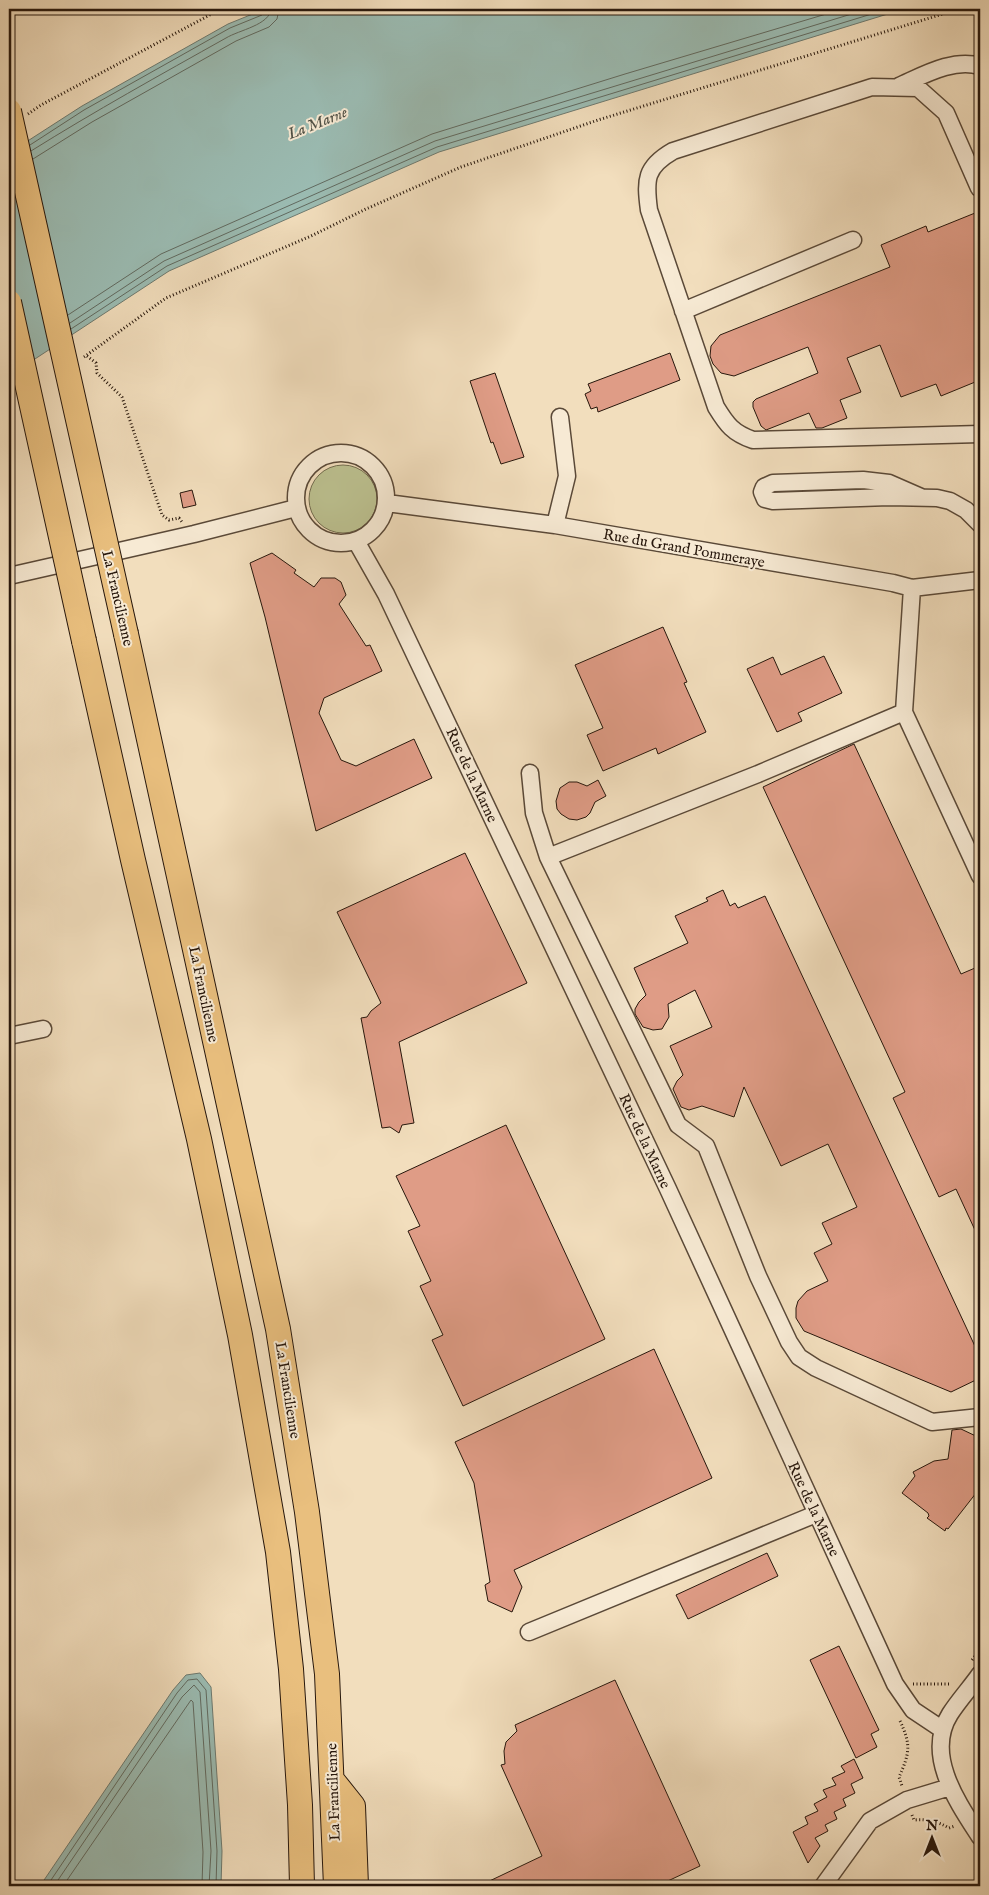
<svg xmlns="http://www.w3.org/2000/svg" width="989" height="1895" font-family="'IM FELL English',serif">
<rect width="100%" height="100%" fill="#f2debd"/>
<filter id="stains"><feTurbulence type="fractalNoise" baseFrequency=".004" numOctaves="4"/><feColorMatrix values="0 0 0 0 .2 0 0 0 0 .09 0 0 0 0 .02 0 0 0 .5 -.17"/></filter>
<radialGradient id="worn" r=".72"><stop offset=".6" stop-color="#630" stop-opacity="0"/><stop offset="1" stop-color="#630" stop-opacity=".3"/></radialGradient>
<!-- green -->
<path fill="#bcc190" stroke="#726c4e" d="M309 499a34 34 0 1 1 68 0a34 34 0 1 1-68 0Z"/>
<!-- water -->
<path fill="#9bbcb3" stroke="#6d7a70" d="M265,9H904L439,152L169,271L9,376V153L82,106L228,24Z
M200,1673L211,1687L222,1851L221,1886H40L173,1690L186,1675Z"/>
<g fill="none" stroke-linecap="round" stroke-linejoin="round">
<!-- shore -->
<path stroke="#616a60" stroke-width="1" d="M30,145L84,110L230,28L262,15L265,9
M31,151C95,111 160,75 226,38C239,30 270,25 271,9
M33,159L92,122L236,41L269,27L277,19L279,9
M68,315L161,254L432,134L625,74L843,9
M70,323L164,261L435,141L868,9
M71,329L167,266L437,147L888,9
M47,1886L177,1693L188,1680L197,1679L206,1690L217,1851L216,1886
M54,1886L182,1697L194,1685L200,1692L211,1851L209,1886
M63,1886L191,1700L193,1702L203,1852L202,1886"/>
</g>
<!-- building -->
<path fill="#df9c86" stroke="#27170c" d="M980,211V380L941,396L936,384L901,397L880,345L847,358L861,392L840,400L847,418L822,428H816L809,413L766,430L761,426L753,407V402L756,399L818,373L808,347L734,376L721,373L713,364L710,356L711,346L720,335L890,267L881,245L926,226L928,232Z
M670,353L680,380L598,412L597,407L591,409L585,394L591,391L588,384Z
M495,373L524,457L501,464L493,442L491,443L470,381Z
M192,490L196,505L183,508L180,493Z
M272,553L296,570L294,573L314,587L321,578H335L341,582L346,595L339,604L366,646L370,645L382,671L324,698L319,713L341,760L356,766L414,739L432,778L316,831L265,617L250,563Z
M663,627L687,682L684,683L706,732L658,754L656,748L603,771L587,735L603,728L575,665Z
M824,656L842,693L798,713L802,721L777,732L747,669L773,657L781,675Z
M854,744L961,974L975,968L980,979V1241L956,1189L939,1197L893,1098L905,1092L763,787Z
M598,780L606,796L595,802L590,813L586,817L577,820L569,819L561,814L557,809L556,801L560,788L569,782H577L587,786Z
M465,853L527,983L399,1042L414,1123L402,1125L399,1133L390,1127L382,1128L361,1018L367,1017L371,1011L381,1003L337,912Z
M723,890L730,906L735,903L738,908L765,896L980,1357V1378L951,1392L804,1331L796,1318V1308L798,1301L807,1291L828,1281L814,1253L832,1244L822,1223L857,1207L828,1144L781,1166L744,1087L734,1117L702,1106L689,1110L681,1107L673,1089L677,1081L683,1075L670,1046L712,1027L695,990L668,1004L669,1017L662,1029L653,1030L643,1027L635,1014V1009L639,1002L646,995L634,968L688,943L675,916L708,901L706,898Z
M506,1125L605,1339L463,1406L432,1340L443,1335L420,1286L431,1281L408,1231L420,1226L396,1176Z
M654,1349L712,1478L514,1570L522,1587L512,1612L488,1601L485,1585L490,1582L474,1483L455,1442Z
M961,1429L980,1438V1488L948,1529L946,1528L945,1531L927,1518L929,1516L928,1513L902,1493L915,1476L913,1472L934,1461L948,1459L952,1430Z
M767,1553L778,1576L688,1619L676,1595Z
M839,1646L879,1730L871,1734L877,1747L856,1758L810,1660Z
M615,1680L700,1866L657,1886H641L639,1881L627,1886H479L542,1856L501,1765L505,1764L504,1751L506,1742L517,1731L515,1725Z
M854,1759L863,1778L851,1784L855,1793L843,1799L846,1806L834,1812L837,1819L825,1825L828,1831L815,1838L820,1846L808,1863L793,1832L808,1824L805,1817L818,1811L814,1804L827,1797L823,1790L836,1785L832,1778L845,1772L841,1766Z"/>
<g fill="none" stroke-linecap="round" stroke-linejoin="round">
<!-- minor casing -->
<g stroke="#5a4938" stroke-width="19">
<path id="minor" d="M899,86C924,75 953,58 980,66
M979,188L946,113L918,88L872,87L673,151C645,167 645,180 649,210L716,407C727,425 733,433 753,440L980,434
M683,311L853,240
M296 498a45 45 0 1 1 90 0a45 45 0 1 1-90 0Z
M921,497L889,483L863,480L773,483L764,487L762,492L765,499L773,501L889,497L937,498L950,501L966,510L980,524
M387,503L555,525L893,583L912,588L980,580
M555,525L567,476L560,417
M356,541L386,594L668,1189L895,1684L913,1710L943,1730
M9,576L194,534L296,508
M904,712L980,876
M530,773L534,813L548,857L678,1125L706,1146L758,1276L789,1342L799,1357L816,1368L932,1422L980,1417
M548,857L758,774L904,712L912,588
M9,1036L43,1029
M529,1632L816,1514
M980,1674C971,1687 959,1700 950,1714C924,1755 958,1803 980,1837
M823,1886L870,1821L907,1800L950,1787"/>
</g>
<!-- highway casing -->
<g stroke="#27170c" stroke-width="26">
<path id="highway" d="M126,634L278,1329L307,1512L327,1674L336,1886
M84,641L133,860L199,1139L240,1335L278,1552L291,1669L300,1805L302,1886
M333,1781L353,1806L356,1886"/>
</g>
<!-- path -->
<path stroke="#27170c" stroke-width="3" stroke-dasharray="1 2.5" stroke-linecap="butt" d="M28,114L41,105L221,9
M87,356L96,363L97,373L122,397L162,515L169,520L179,518L182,522
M84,357L166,298L311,236L366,209L461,167L598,120L959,9
M972,1660L980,1649
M913,1684H951
M900,1721C911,1744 910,1753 899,1777L902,1786
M912,1815L914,1820C927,1819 937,1821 949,1828L955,1826"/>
<!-- minor -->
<use href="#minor" stroke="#f7ead4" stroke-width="16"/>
<!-- highway -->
<use href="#highway" stroke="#e9bf7e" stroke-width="24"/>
<!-- highway-bridge casing -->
<g stroke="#27170c" stroke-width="26" stroke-linecap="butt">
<path id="highway-bridge" d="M9,111L126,634
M9,302L84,641"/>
</g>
<!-- highway-bridge -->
<use href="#highway-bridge" stroke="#e9bf7e" stroke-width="24"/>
</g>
<g text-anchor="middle" stroke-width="4" stroke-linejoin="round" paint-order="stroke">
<!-- street labels -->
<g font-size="15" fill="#27170c" stroke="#f7ead4">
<text transform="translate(684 548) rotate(10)" y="5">Rue du Grand Pommeraye</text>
<text transform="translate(118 598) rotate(77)" y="5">La Francilienne</text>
<text transform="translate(472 775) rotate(65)" y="5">Rue de la Marne</text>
<text transform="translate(204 994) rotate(78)" y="5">La Francilienne</text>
<text transform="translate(645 1141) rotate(65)" y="5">Rue de la Marne</text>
<text transform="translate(288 1390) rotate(81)" y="5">La Francilienne</text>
<text transform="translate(814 1509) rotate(65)" y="5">Rue de la Marne</text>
<text transform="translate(333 1792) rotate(-92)" y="5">La Francilienne</text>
</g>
<!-- water labels -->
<g font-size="16" font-style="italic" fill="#505146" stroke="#f7ead4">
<text transform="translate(317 122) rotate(-22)" y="6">La Marne</text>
</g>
</g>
<!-- margin -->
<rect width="989" height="1895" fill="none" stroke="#f2debd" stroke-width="30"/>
<rect x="10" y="10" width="969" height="1875" fill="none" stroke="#27170c" stroke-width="2.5"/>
<rect x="15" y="15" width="959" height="1865" fill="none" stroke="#27170c"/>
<!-- north arrow -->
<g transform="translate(932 1838)" stroke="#f7ead4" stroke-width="4" paint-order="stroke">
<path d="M0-4L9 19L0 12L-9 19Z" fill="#27170c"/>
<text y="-8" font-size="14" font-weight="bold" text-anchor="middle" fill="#27170c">N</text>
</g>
<rect width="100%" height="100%" filter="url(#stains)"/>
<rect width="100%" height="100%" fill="url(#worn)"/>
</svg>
